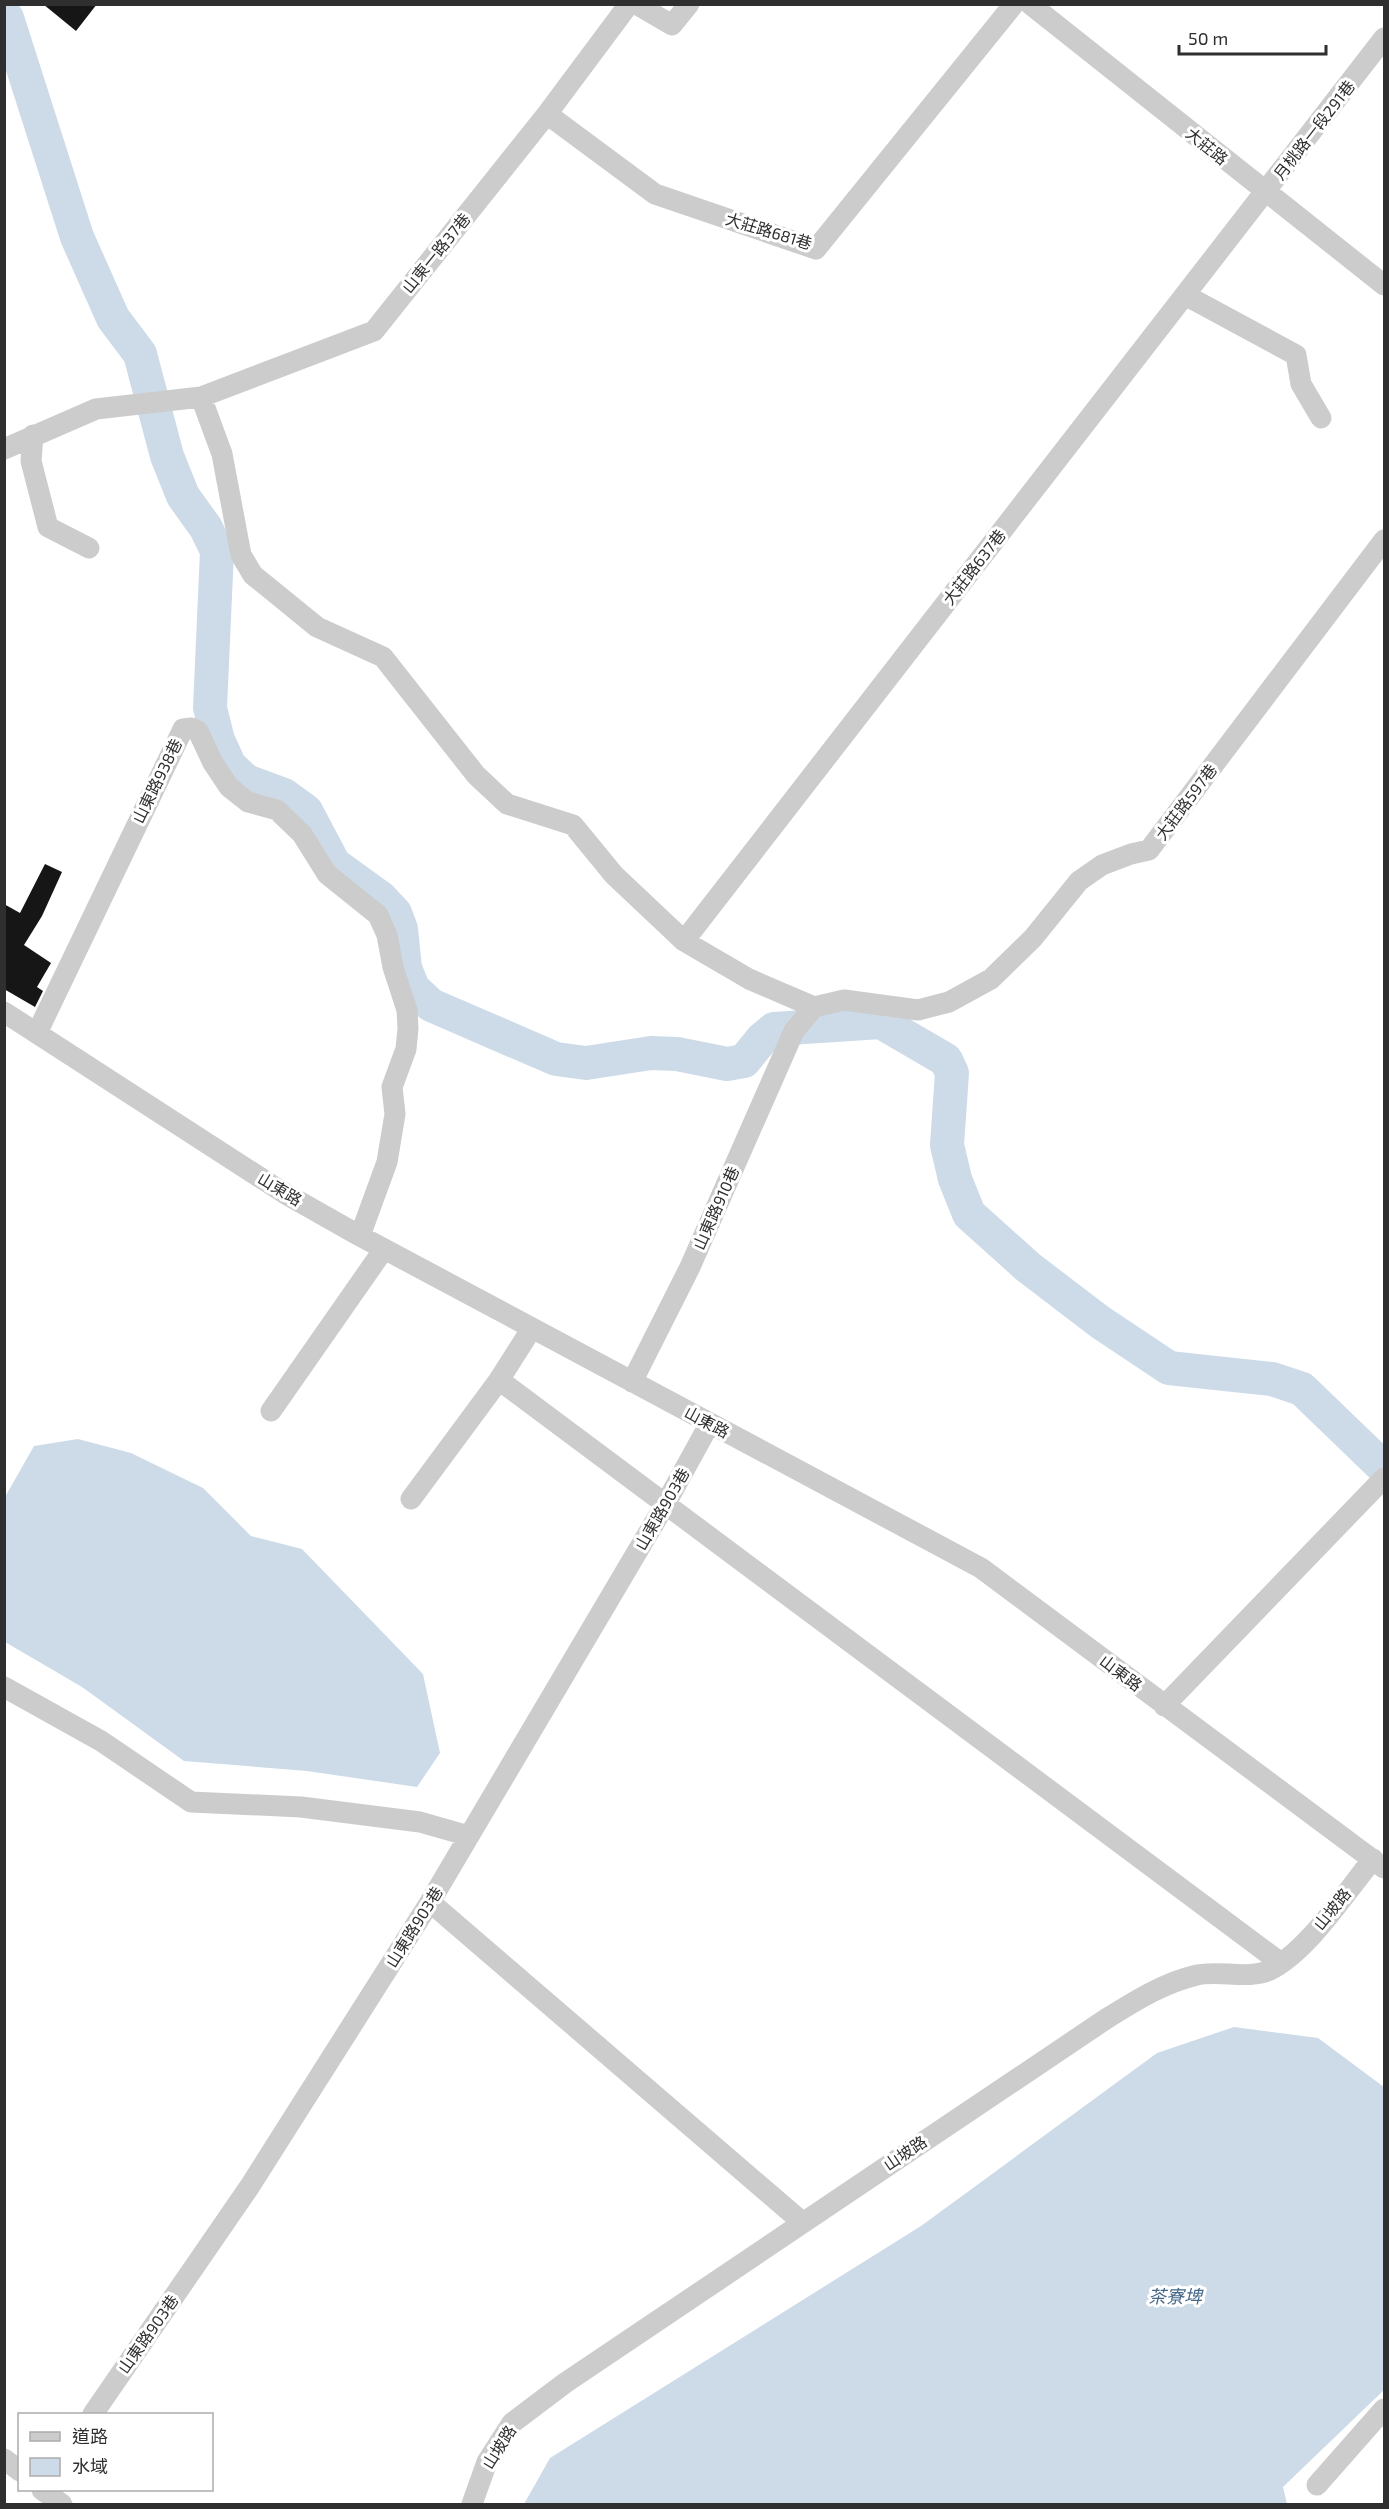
<svg xmlns="http://www.w3.org/2000/svg" width="1389" height="2509" font-family="'Exo 2','Noto Sans TC',sans-serif">
<rect width="100%" height="100%" fill="#fff"/>
<!-- water -->
<path fill="#cddbe9" d="M78,1439L131,1453L203,1488L251,1536L302,1549L423,1674L440,1753L417,1787L307,1771L184,1761L82,1687L5,1642V1497L34,1446Z
M1234,2027L1318,2038L1384,2087V2390L1283,2487L1287,2504H524L550,2458L921,2226L1157,2053Z"/>
<g fill="none" stroke-linecap="round" stroke-linejoin="round">
<!-- river -->
<path stroke="#cddbe9" stroke-width="34" d="M7,18L77,237L113,318L140,354L167,456L183,496L206,528L217,551L210,708L218,740L230,766L246,781L284,795L306,811L334,864L381,898L395,913L401,929L405,968L413,988L431,1005L556,1059L586,1063L651,1053L677,1054L727,1064L744,1061L762,1039L774,1029L881,1022L946,1060L952,1073L947,1145L955,1179L969,1214L1028,1267L1100,1322L1169,1368L1272,1379L1302,1389L1384,1468"/>
</g>
<!-- building -->
<path fill="#161616" d="M43,4H97L76,31Z
M45,864L62,872L42,916L24,945L51,963L37,987L43,991L35,1007L4,989V904L20,913Z"/>
<g fill="none" stroke-linecap="round" stroke-linejoin="round">
<!-- minor -->
<path stroke="#ccc" stroke-width="21" d="M636,4L672,25L689,4
M1030,4L1384,285
M547,114L655,194L816,249L1014,4
M1185,295L1296,355L1301,384L1321,418
M201,397L222,454L241,555L253,575L317,627L383,657L476,775L507,804L573,825L614,875L684,941L749,979L814,1007
M33,435L31,461L48,527L89,548
M4,449L96,409L201,397L374,331L547,114L629,4
M684,941L1384,38
M4,1012L284,1193L360,1236L981,1568L1384,1868
M37,1033L183,729L191,728L198,731L213,763L229,787L248,802L277,810L302,834L327,874L378,915L387,935L393,967L407,1010L408,1028L406,1049L392,1087L395,1114L387,1162L360,1236
M499,1380L1281,1963
M632,1382L690,1267L794,1031L814,1007L844,1000L918,1010L949,1002L991,979L1033,938L1079,881L1102,865L1131,854L1149,850L1384,540
M271,1411L384,1249
M411,1499L499,1380L532,1328
M4,1687L101,1741L191,1802L301,1807L420,1822L469,1836
M1164,1706L1384,1478
M430,1902L802,2222
M93,2414L250,2186L430,1902L666,1503L710,1423
M4,2459L20,2471
M1317,2485L1384,2409
M42,2490L62,2504
M472,2504L487,2462L512,2423L565,2383L1106,2019C1135,2001 1163,1983 1197,1975C1219,1970 1249,1980 1270,1970C1308,1951 1346,1892 1373,1859"/>
</g>
<g text-anchor="middle" stroke-width="6" stroke-linejoin="round" paint-order="stroke">
<!-- street labels -->
<g font-size="16" fill="#2f2f2f" stroke="#fff">
<text transform="translate(1314 130) rotate(-52)" y="6">月桃路一段291巷</text>
<text transform="translate(1207 146) rotate(39)" y="6">大莊路</text>
<text transform="translate(769 231) rotate(17)" y="6">大莊路681巷</text>
<text transform="translate(436 253) rotate(-51)" y="6">山東一路37巷</text>
<text transform="translate(974 567) rotate(-52)" y="6">大莊路637巷</text>
<text transform="translate(157 781) rotate(-64)" y="6">山東路938巷</text>
<text transform="translate(1186 802) rotate(-53)" y="6">大莊路597巷</text>
<text transform="translate(280 1189) rotate(31)" y="6">山東路</text>
<text transform="translate(716 1208) rotate(-66)" y="6">山東路910巷</text>
<text transform="translate(707 1422) rotate(28)" y="6">山東路</text>
<text transform="translate(662 1509) rotate(-60)" y="6">山東路903巷</text>
<text transform="translate(1121 1673) rotate(37)" y="6">山東路</text>
<text transform="translate(1332 1909) rotate(-51)" y="6">山坡路</text>
<text transform="translate(414 1927) rotate(-58)" y="6">山東路903巷</text>
<text transform="translate(905 2153) rotate(-34)" y="6">山坡路</text>
<text transform="translate(148 2334) rotate(-55)" y="6">山東路903巷</text>
<text transform="translate(499 2447) rotate(-58)" y="6">山坡路</text>
</g>
<!-- water labels -->
<g font-size="18" font-style="italic" fill="#456789" stroke="#fff">
<text x="1175" y="2303">茶寮埤</text>
</g>
</g>
<!-- border -->
<rect width="1389" height="2509" fill="none" stroke="#2f2f2f" stroke-width="12"/>
<!-- legend -->
<rect x="18" y="2413" width="195" height="78" fill="#ffffff" stroke="#acacac" stroke-width="1.5"/>
<rect x="30" y="2432" width="30" height="9" fill="#cccccc" stroke="#acacac" stroke-width="1.5"/>
<text x="72" y="2443" font-size="18" fill="#2f2f2f">道路</text>
<rect x="30" y="2458" width="30" height="18" fill="#cddbe9" stroke="#acacac" stroke-width="1.5"/>
<text x="72" y="2473" font-size="18" fill="#2f2f2f">水域</text>
<!-- scale -->
<path d="M1179 45v9h147v-9" fill="none" stroke="#2f2f2f" stroke-width="3"/>
<text x="1188" y="45" font-size="18" fill="#2f2f2f" stroke="#ffffff" stroke-width="4.5" paint-order="stroke">50 m</text>
</svg>
